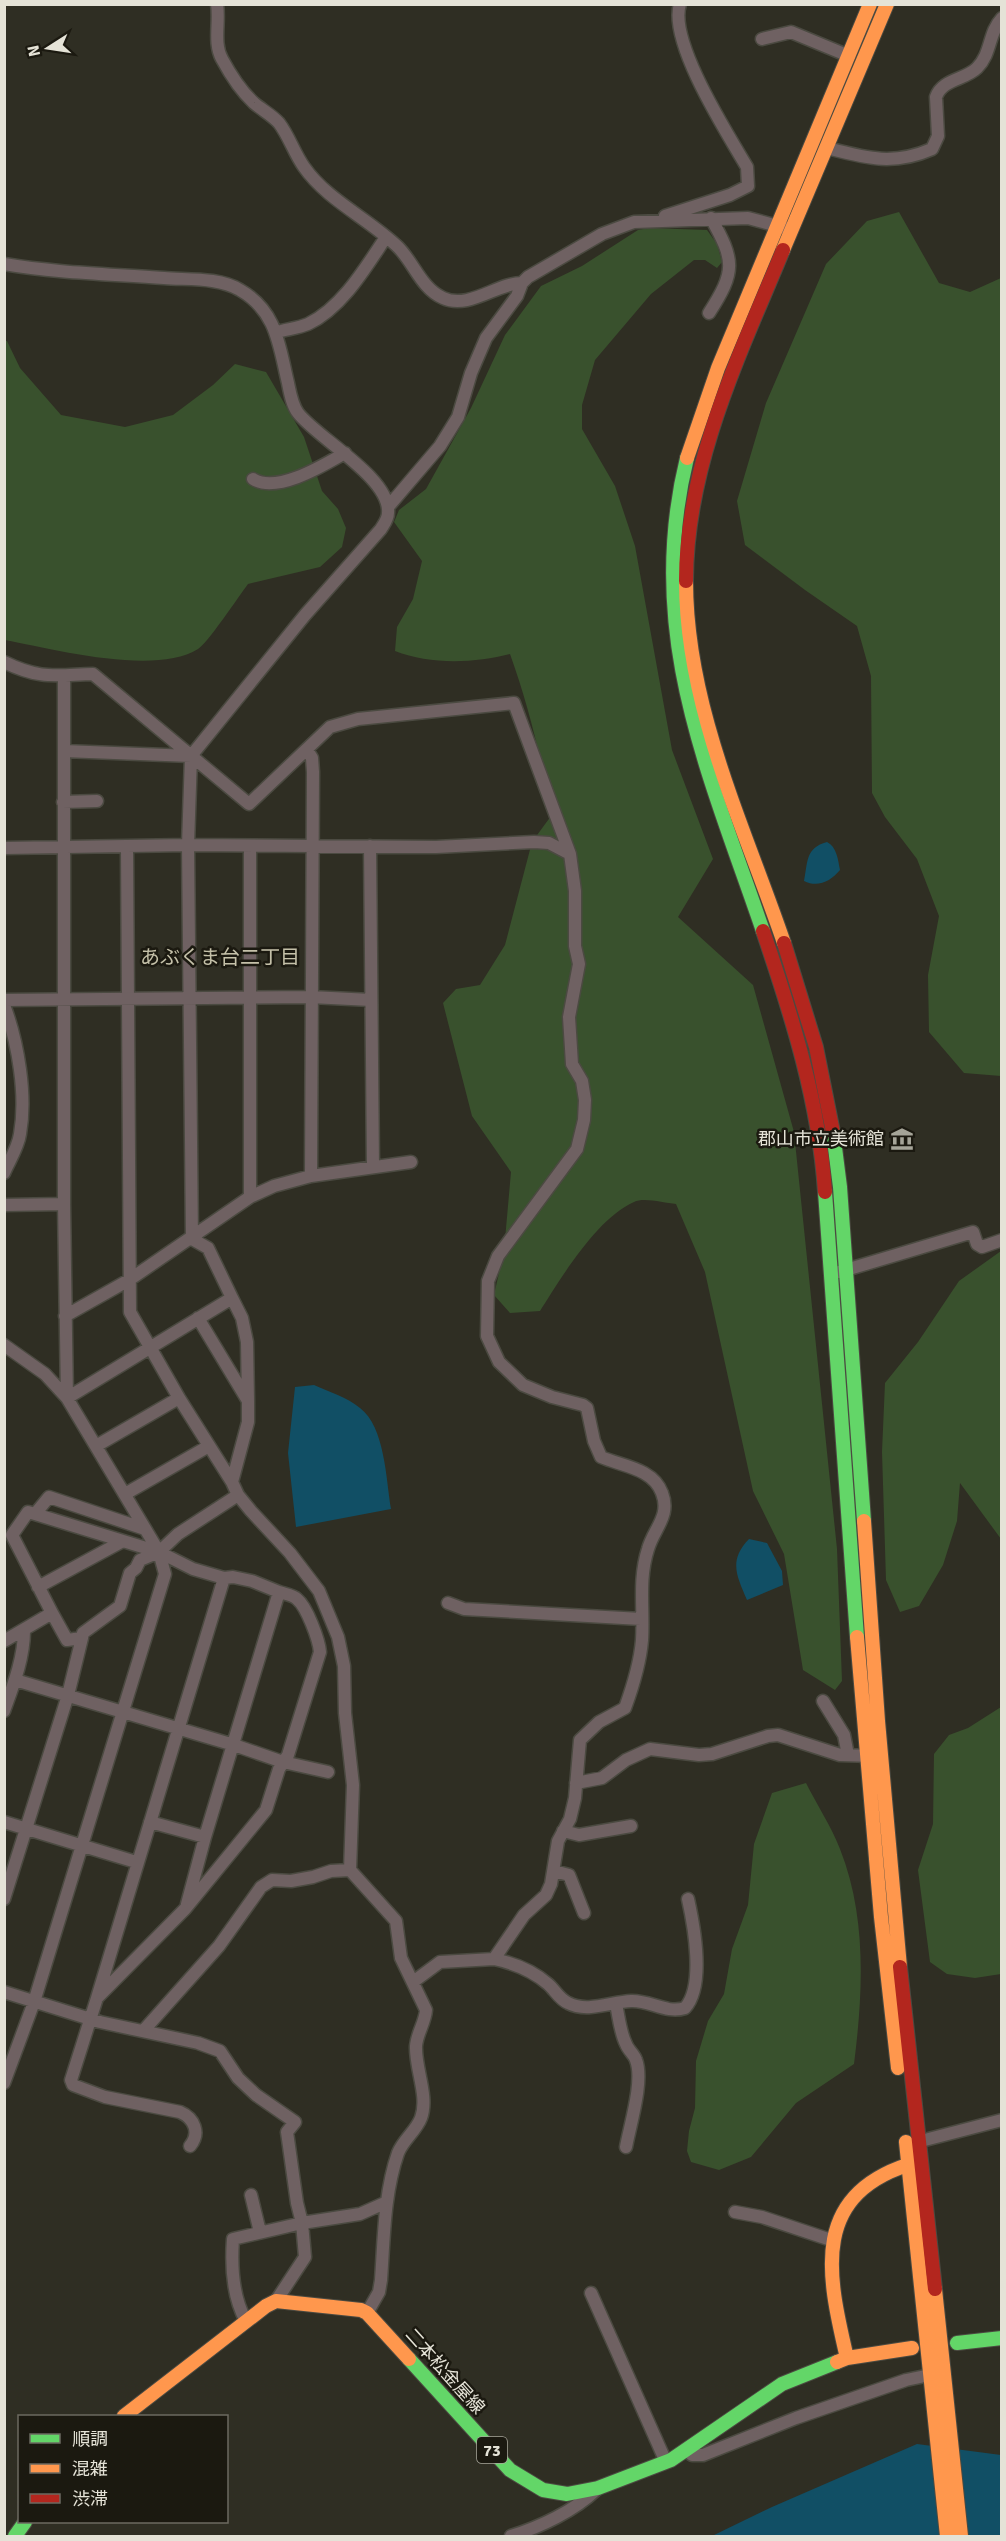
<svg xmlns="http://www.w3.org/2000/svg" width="1006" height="2541" font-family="Signika,'Noto Sans JP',sans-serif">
<rect width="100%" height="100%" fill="#2f2e23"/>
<!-- green -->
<path fill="#39512d" d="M899,212L939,283L970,292L1001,278V1076L964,1073L929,1032L928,975L939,916L917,859L885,817L872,793L871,676L857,626L805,590L745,545L737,501L766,403L826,264L867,221Z
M649,228L707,230L717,244L722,262L717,268L705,260H694L651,294L595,360L582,405V429L615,486L635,546L672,750L713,859L678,917L753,985L794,1132L837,1549L842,1681L835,1690L803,1670L784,1554L753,1491L705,1272L676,1204C664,1203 644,1197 634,1202C597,1218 561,1278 540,1311L510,1313L494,1295L504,1251L511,1172L472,1116L443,1003L456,989L480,985L505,945L532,842L551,816C542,760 529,707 510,654C475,663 430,665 395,651L397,627L413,599L422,561L394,522L399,510L426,489L471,408L505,335L541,286L582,266L638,230Z
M5,341H7L20,368L61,415L125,427L173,415L213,385L235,364L266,372L304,437L322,491L338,509L346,528L342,547L320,567L248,584C239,596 207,644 198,649C155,676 53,649 5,640Z
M1001,1251V1539L960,1483L957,1521L943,1565L919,1606L900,1612L886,1580L882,1452L885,1383L918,1342L959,1281Z
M1001,1707V1974L975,1978L947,1974L930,1962L918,1870L933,1824L934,1754L949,1735L968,1728Z
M806,1783C817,1805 831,1826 840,1849C867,1917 863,1993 854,2064L796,2103L751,2157L719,2170L691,2162L687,2151L689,2131L695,2108L696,2061L708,2021L724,1994L732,1949L748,1905L754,1844L772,1793Z"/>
<!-- water -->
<path fill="#114f65" d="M827,842C837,847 838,860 840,870C831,881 818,888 804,881C808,862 805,848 827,842Z
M314,1385C329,1392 347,1397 360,1408C385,1427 386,1479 391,1509L296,1527L288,1453L295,1387Z
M749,1539L767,1543L782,1571L783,1585L747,1600C737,1576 728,1561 749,1539Z
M917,2444L1001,2455V2536H712L772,2507Z"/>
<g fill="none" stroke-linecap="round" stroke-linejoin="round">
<!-- street casing -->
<g stroke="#4b4a41" stroke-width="15">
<path id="street" d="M217,4C220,22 213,43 222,59C230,74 241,91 254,103C262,110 272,115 279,123C289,136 294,153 304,167C327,200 369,219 398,247C414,263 421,288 443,298C469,310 497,283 522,283
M762,39L791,32L849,56
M827,148C866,158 893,166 932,149L938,136L936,97C942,79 965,80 977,68C992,53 988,33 1002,18
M665,216L730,195L748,186L747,167C727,133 668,41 680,4
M4,264C57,273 111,274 164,278C187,280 219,277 240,290C277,311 279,346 288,383C290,393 292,405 298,413C317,438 391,478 388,513C388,519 384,524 381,529L305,615L191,756L188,845L192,1239
M709,313C736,271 735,261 711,218
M277,332C287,329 299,328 308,324C342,308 366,267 386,237
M253,479C277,494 324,465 345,453
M388,507L440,446L458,417L471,373L486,338L517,296L522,283L528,277L602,234L634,222L748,218L785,228
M4,662C41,680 55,675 93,674L249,804L330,727L358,719L514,703L570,854L575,891V946L579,964L569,1017L572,1064L582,1081L585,1100L584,1120L577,1149L498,1256L488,1281L487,1336L499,1362L523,1385L552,1397L583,1405L587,1408L594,1441L601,1457C621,1466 653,1468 662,1493C671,1516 654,1528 648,1549C638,1580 644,1609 642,1640C640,1664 633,1686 625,1708L599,1722L580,1740L575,1798L570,1819L558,1841L551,1884L546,1895L524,1915L494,1959L440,1962L413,1982
M64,677V1204L67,1398
M307,750L312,758L313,772L311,1176
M64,751L191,756
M63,802L97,801
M250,846V1197
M370,846L373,1167
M127,847L130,1312L179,1398L232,1482
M4,848L188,845L436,847L534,842L549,843L570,854
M4,1000L311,997L371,1000
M4,1005C18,1042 27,1095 20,1134C18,1148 9,1161 4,1173
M4,1205L64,1204
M839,1272L973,1232L977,1244L982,1247L1002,1240
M232,1298L242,1318L247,1342L248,1401V1422L232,1482L238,1495L251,1511L290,1553L319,1591L338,1637L344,1666L345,1713L353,1785L350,1870L396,1921L401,1958L426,2010C425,2023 417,2033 416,2046C415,2069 429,2096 421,2118C416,2131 403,2140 398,2153C384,2193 384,2238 381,2280L379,2292L367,2313
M65,1316L129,1280L250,1197L274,1186L311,1176L411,1162
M198,1318L248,1401
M4,1345L45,1374L67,1398L159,1552L165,1574L34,2002L4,2083
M67,1398L232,1298L208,1248L192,1239
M96,1446L179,1398
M125,1494L209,1446
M35,1514L159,1552L193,1569L224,1578L233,1577L252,1581L279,1592L205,1837L187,1904
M38,1587L123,1541
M448,1603L464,1609L641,1619
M52,1613L67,1640L82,1638L83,1633L120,1606L130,1573L136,1568L140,1560L159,1552L178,1534L238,1495
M4,1641L52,1613L12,1535L28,1512L35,1514L49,1497L145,1529
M15,1680L234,1745L283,1762L328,1772
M823,1701L844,1735L848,1755
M4,1711C13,1686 24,1658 24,1631
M576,1783L602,1778L626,1760L650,1749L699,1755L712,1754L768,1736L778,1735L840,1755L874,1756
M4,1822L136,1862
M150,1822L205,1837
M563,1831L579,1835L631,1826
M554,1871L569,1875L584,1913
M4,1899L68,1695L82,1638
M494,1959C513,1963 533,1971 548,1984C555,1990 559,1999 568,2003C587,2013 611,2002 631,2001C650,2000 666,2014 685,2008C705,1986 694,1926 688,1899
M4,1992L100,2022L198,2043L220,2051L238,2078L256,2095L295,2122L287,2132L297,2203L302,2223L305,2257L276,2301
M97,1998L224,1578
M616,2004C619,2018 620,2032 626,2044C628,2050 634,2054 636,2060C644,2081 630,2125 626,2147
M144,2030L219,1946L261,1887L272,1880L291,1881L313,1877L331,1871L350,1870
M917,2142L1002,2120
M190,2146C201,2133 194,2118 180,2112L105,2097L73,2085L71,2080L97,1998L185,1909L266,1810L279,1769L288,1755L320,1652C319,1640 307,1607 297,1599C293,1595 285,1594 279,1592
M251,2195L260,2232
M735,2212L762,2217L831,2240
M591,2293L666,2462
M246,2321C232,2296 231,2266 233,2239L302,2223L360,2214L387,2202
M686,2450L692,2455H703L796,2418L906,2380L930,2375
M511,2536C540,2527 574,2511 596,2490"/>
</g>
<!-- fast casing -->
<g stroke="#4b4a41" stroke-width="16">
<path id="fast" d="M687,458C644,632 708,770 763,931
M833,1132L840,1187L864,1521
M825,1192L857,1637
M957,2343L1002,2338
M409,2359L510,2470L543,2490L567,2494L598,2488L671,2460L782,2384L837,2362
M15,2536L25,2522"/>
</g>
<!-- slow casing -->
<g stroke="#4b4a41" stroke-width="16">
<path id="slow" d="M783,250L887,4
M687,458L718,368L870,4
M686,581C686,707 744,826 784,943
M864,1521L878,1721L900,1967
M857,1637L881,1917L898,2068
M906,2142L947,2536
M935,2289L961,2536
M847,2358C827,2273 809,2192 917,2162
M837,2362L847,2358L912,2348
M124,2416L266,2306L276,2301L361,2310L367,2313L409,2359"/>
</g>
<!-- jam casing -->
<g stroke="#4b4a41" stroke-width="16">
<path id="jam" d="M686,581C686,464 739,356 783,250
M763,931C792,1016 819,1102 825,1192
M784,943L816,1047L833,1132
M900,1967L935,2289"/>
</g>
<!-- street -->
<use href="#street" stroke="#6f6162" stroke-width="12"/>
<!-- fast -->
<use href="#fast" stroke="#63d668" stroke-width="14"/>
<!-- slow -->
<use href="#slow" stroke="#ff974d" stroke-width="14"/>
<!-- jam -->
<use href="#jam" stroke="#b3261e" stroke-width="14"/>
</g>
<!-- icons -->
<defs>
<g id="museum-bare" transform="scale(1.8)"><path d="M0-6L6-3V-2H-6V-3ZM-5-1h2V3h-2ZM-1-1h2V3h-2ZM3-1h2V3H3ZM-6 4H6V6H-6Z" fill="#a5a498" stroke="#1b1910" stroke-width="2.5" paint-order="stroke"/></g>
</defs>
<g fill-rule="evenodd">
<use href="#museum-bare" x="902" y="1139"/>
</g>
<g text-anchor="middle" stroke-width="5" stroke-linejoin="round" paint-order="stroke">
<!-- shield labels -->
<rect fill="#1b1910" stroke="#a8a69b" stroke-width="1.5" x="477" y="2437" width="30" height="26" rx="4.5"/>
<g font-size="16" font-weight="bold" fill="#e5e3d7">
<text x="492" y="2456">73</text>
</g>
<!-- poi labels -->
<g font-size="18" fill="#e5e3d7" stroke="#1b1910" text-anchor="end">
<text x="884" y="1145">郡山市立美術館</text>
</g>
<!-- street labels -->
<g font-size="18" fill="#e5e3d7" stroke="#1b1910">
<text transform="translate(445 2371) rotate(48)" y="6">二本松金屋線</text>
</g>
<!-- neighbourhood labels -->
<g font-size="20" fill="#c5c1a9" stroke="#1b1910">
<text x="220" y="964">あぶくま台二丁目</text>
</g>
</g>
<!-- border -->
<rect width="1006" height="2541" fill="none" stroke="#e5e3d7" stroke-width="12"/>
<!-- legend -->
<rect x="18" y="2415" width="210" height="108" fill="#1b1910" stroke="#6c6a60" stroke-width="1.5"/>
<rect x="30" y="2434" width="30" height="9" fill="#63d668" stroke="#6c6a60" stroke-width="1.5"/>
<text x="72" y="2445" font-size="18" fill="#e5e3d7">順調</text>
<rect x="30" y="2464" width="30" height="9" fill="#ff974d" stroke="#6c6a60" stroke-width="1.5"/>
<text x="72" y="2475" font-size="18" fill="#e5e3d7">混雑</text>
<rect x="30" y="2494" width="30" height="9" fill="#b3261e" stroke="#6c6a60" stroke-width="1.5"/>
<text x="72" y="2505" font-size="18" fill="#e5e3d7">渋滞</text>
<!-- north arrow -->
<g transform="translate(48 48) rotate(258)" stroke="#1b1910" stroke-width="4.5" paint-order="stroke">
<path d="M0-4.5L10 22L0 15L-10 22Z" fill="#e5e3d7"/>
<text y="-9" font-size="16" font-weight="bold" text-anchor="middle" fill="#e5e3d7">N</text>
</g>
</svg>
